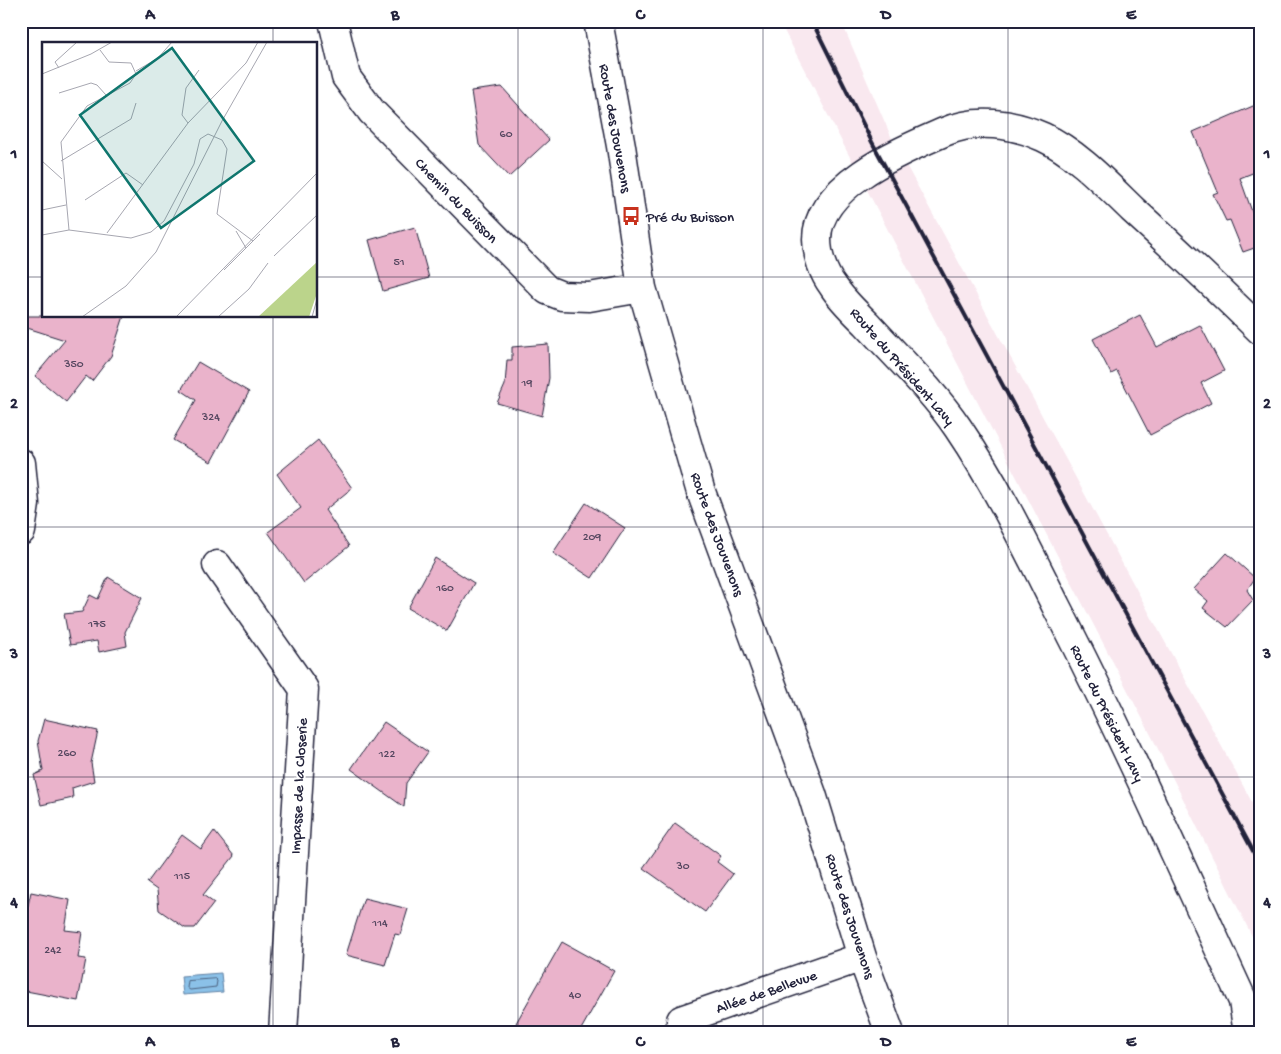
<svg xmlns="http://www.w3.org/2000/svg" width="1281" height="1054" font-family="'Gochi Hand',sans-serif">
<rect width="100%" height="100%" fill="#fff"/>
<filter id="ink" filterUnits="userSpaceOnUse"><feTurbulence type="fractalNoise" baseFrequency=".02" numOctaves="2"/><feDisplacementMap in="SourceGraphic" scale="10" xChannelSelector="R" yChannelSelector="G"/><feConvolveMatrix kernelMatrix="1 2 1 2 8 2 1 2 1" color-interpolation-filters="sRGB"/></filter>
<g filter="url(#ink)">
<!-- built -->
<path fill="#f9e8ef" d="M779,21H841L893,141L1260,817V952L1152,737Z"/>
<!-- water -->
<path fill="#8bc1e8" stroke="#6181a3" d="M221,973L223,992L183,995L181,976Z"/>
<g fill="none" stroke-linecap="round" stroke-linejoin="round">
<!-- shore -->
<path stroke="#4c6280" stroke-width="1" d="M215,979L217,981L216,987L190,990L187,988L188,981Z"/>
</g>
<!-- building -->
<path fill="#eab3cb" stroke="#22223b" d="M502,87L549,140L509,177L479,145L471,91Z
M1260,103V170L1240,178L1260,234V246L1243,252L1230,220L1226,221L1213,194L1218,192L1193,132Z
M415,227L429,278L383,291L369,240Z
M1140,315L1157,347L1200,325L1224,371L1201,383L1211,403L1150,435L1117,371L1111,374L1093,339Z
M21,316H124L111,356L92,381L86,376L66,402L35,376L65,340L21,326Z
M548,344L549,378L542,416L497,403L505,385L507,360H512V347Z
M198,362L249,392L211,462L173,440L196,400L181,390Z
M318,440L352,488L325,510L349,546L304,583L268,532L301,508L277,474Z
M586,503L625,528L592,578L553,553Z
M1227,553L1255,578L1247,590L1253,600L1227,627L1203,608L1208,601L1194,589Z
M435,558L474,583L447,631L408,608Z
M108,577L142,598L125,632L127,646L99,652L97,641L70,645L64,614L82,612L90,595L98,599Z
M44,719L98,731L91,763L94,781L72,788L73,798L41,805L34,775L43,771L38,741Z
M384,722L428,752L406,783L404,807L351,769Z
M675,823L721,856L717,862L733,874L705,912L643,868Z
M214,831L234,856L203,895L214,903L195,928H185L159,910L157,890L147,883L182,835L201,849Z
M31,892L70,900L65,930L82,932L78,958L86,959L78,1001L21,990V977L27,941L21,938V936Z
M364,898L408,909L400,935L395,934L385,965L346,955Z
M562,942L614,971L579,1033H533L516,1023Z"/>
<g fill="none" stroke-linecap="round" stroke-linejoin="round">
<!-- minor casing -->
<g stroke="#22223b" stroke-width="31">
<path id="minor" d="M333,21L346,77L372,112L547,290L562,296L589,297L642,288
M598,21L621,146L642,288L700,489L812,794L862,957L890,1033
M21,463L25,504L21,531
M217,565L304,689L283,1033
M681,1033V1020L862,957
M1248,1033L1243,1001C1182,869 1123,736 1056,606C1026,546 996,484 958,428C932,390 898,358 867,324C855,312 842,300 833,286C823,273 817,255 817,239C817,185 903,150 944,132C976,118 1012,123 1043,137C1076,152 1107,185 1133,210C1176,249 1218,289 1260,330"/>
</g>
<!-- minor -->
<use href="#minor" stroke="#fff" stroke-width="28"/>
<!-- rail -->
<path stroke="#22223b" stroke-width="4" d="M812,21L872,142L1260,864"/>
</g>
</g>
<!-- grid -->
<path fill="none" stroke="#22223b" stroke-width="1" stroke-opacity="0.55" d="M273,21V44M518,21V1033M763,21V1033M1008,21V1033M21,277H44M316,277H1260M273,316V1033M21,527H1260M21,777H1260"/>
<!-- icons -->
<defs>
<g id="bus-bare" transform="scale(1.5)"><path d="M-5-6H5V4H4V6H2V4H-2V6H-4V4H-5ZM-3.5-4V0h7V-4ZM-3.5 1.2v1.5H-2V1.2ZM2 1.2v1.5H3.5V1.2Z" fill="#c8321e" stroke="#fff" stroke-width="2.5" paint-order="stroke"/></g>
</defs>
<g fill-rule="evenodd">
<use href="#bus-bare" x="631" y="216"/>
</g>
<g text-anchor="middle" stroke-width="4" stroke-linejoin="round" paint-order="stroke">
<!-- number labels -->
<g font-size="12" fill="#54465f">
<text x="506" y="137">60</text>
<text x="399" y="265">51</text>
<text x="74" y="367">350</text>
<text x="527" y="386">19</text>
<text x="211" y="420">324</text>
<text x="592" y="540">209</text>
<text x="445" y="591">160</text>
<text x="97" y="627">175</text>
<text x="67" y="756">260</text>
<text x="387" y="757">122</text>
<text x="683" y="869">30</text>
<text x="182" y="879">115</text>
<text x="380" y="926">114</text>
<text x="53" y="953">242</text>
<text x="575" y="998">40</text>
</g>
<!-- street labels -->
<g font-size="15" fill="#22223b" stroke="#fff">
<text transform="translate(616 128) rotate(80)" y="5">Route des Jouvenons</text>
<text transform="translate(457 200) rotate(46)" y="5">Chemin du Buisson</text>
<text transform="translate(903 366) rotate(49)" y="5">Route du Président Lavy</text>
<text transform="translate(718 534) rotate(70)" y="5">Route des Jouvenons</text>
<text transform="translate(1108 713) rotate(64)" y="5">Route du Président Lavy</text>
<text transform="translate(298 786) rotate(-87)" y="5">Impasse de la Closerie</text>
<text transform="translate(851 916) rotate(72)" y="5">Route des Jouvenons</text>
<text transform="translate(766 991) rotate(-19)" y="5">Allée de Bellevue</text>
</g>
<!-- poi labels -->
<g font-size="15" fill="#22223b" stroke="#fff" text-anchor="start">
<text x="646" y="221">Pré du Buisson</text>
</g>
</g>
<!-- overview -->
<g transform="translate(42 42)">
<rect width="275" height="275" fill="#fff"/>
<path d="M275,220V251L267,275H216Z" fill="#bbd48b"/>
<path fill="none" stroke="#a7a7b1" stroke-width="1" d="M17,26L13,20L35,0M94,29L116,16L130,0M0,32L49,12L70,0M17,51L49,41L55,43L64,53M146,81L140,73L144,46L157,28M0,119L20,137M19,119L89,77L94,61M43,158L84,131L101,143M0,168L24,163M27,188L19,100L45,64L88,41L94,32L89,21L67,20L58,8M194,189L204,206M65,191L146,81L204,21L216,0M0,193L27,188L89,196L109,190L122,179L152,122L158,97L166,92L180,98L185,107L175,172L211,199M232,214L275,173M182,228L218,192M40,275L84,244L114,210L180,79L225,0M134,275L275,131M176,275L207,247L226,221M270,275L275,257"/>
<path fill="#0f766e" fill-opacity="0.15" stroke="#0f766e" stroke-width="2.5" d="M130,6L212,119L119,186L38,73Z"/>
<rect width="275" height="275" fill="none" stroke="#22223b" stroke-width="2.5"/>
</g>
<!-- margin -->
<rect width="1281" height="1054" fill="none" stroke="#fff" stroke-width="55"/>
<rect x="28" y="28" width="1226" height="998" fill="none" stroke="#22223b" stroke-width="2"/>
<g font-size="16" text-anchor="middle" font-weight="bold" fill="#22223b">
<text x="150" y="19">A</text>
<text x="395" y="19">B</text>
<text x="640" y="19">C</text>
<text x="886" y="19">D</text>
<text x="1131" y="19">E</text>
<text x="14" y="158">1</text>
<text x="1267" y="158">1</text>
<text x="14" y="408">2</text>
<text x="1267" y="408">2</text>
<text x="14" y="658">3</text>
<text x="1267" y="658">3</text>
<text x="14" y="907">4</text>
<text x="1267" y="907">4</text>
<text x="150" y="1046">A</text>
<text x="395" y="1046">B</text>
<text x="640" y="1046">C</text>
<text x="886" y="1046">D</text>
<text x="1131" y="1046">E</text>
</g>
</svg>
